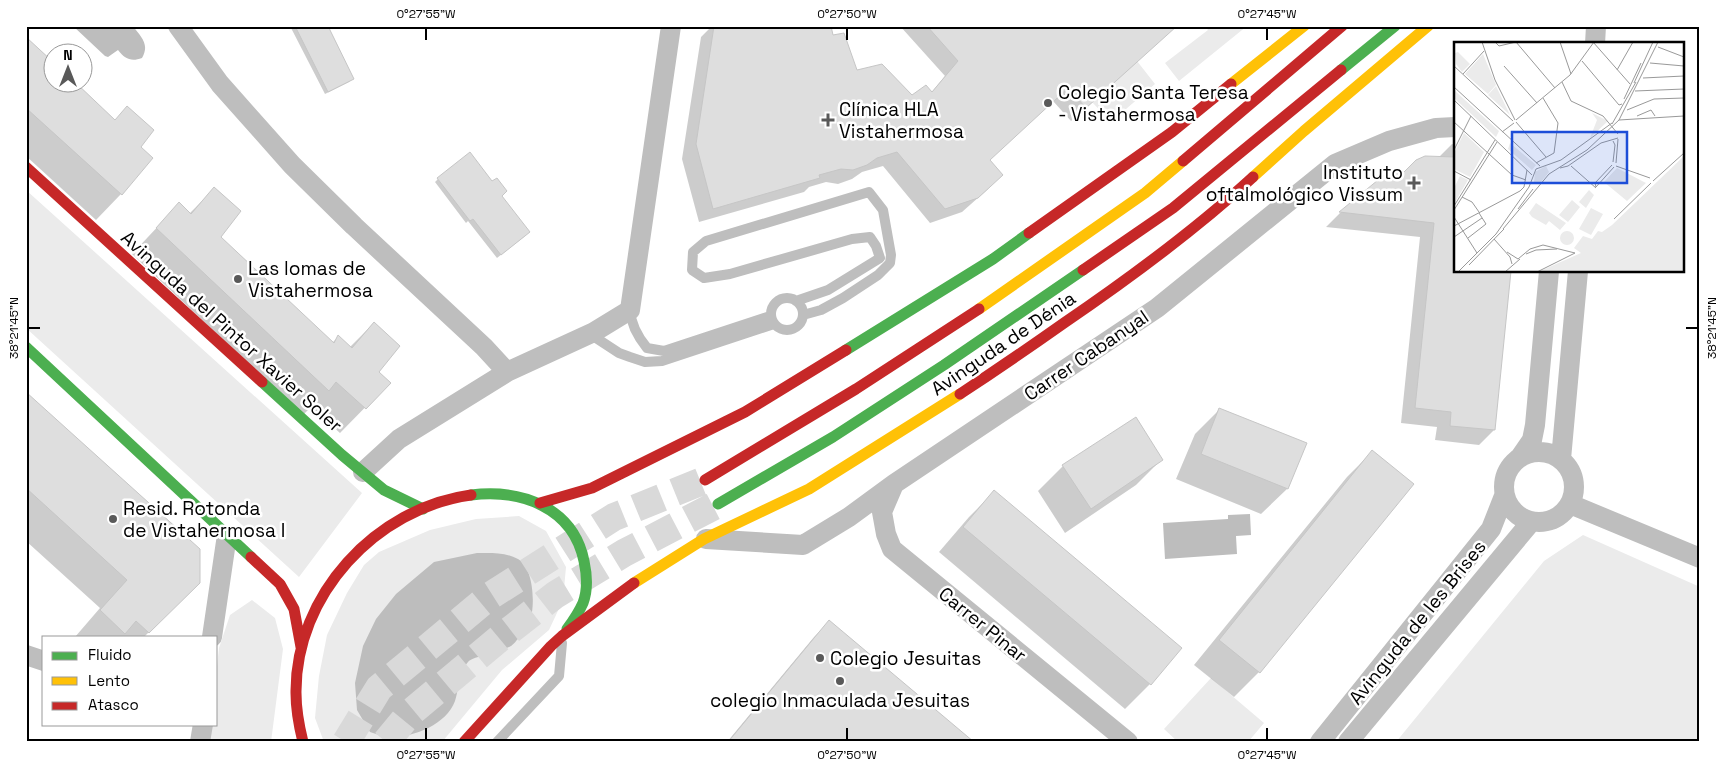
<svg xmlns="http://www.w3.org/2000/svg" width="1726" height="768" font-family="'Space Grotesk',sans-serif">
<rect width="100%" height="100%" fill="#fff"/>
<!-- green -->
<path fill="#ebebeb" d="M1205,26H1247L1179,81L1165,63L1208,30Z
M1137,61L1155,84L1111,122L1092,102Z
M26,190L362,493L299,577L26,328Z
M519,516L546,531L566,567L563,600L549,630L502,670L442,742H324L315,718L319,676L327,635L347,593L364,565L379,552L430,530L476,519Z
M1583,535L1700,587V742H1396L1544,561Z
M252,600L275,618L283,649L271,742H209L211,724H216V675L219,648L230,615Z
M1211,678L1264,723L1248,742H1178L1164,729Z"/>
<!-- water -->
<path fill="#bdbdbd" d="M73,26H133C141,37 150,44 142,58C131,62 125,59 118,50L108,57L105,56Z
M1250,514L1251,535L1236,536L1237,554L1165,559L1163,523L1228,519V515Z
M477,553C491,553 505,552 518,559C534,567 536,608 529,623C527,627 515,644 511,646C501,652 474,656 468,662C459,671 459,689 455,701C446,725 413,738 388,737C382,736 376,734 370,732L357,710L355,683L363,646L376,619L396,594L434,562Z"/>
<!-- shadow -->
<path fill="#0003" d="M290,26H327L353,78L349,82L325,94Z
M712,26H769L832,37L856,72L912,97L931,93L945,76L900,26H1176L1071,121L1053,101L989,160L988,189L962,212L930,223L883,166L862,172L852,179L838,184L826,182L809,187L804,192L699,222L682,159L701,37Z
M26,38L52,63V82L140,147L151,158L121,194L96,220L26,156Z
M1452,144L1455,145V271L1494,430L1479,445L1435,440L1437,427L1401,423L1420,237L1326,227L1340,213L1389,172L1403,174L1439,157Z
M438,179L525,236L497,258L468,221L466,223L435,182Z
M214,189L219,237L332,343L338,337L350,347L374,323L378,372L389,383L340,433L311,407L303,415L132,254L179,204L189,214Z
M26,394L198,583L144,637H75L100,608L26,541Z
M1220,409L1305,444L1287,489L1261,514L1176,479L1195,434Z
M1372,452L1412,484L1259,672L1234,697L1194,665L1347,477Z
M1161,460L1136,485L1065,533L1038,491L1063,466Z
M994,492L1150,684L1125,709L939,552L969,517Z
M829,622L972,742H727L814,637Z"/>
<!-- building -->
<path fill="#dedede" stroke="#c6c6c6" d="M295,26H328L354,79L328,92Z
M714,26H831L833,35L844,33L857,70L882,64L912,95L926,85L932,92L958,61L927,26H1177L1086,108L1068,88L990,160L1003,175L978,198L945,209L897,152L877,158L867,165L853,170L841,169L819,175L820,178L713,209L696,144Z
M26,37L52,61V82H75L115,120L127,106L154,130L141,147L153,158L122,195L26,108Z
M470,152L492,181L497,178L507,191L502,196L530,232L501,255L473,219L470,221L437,178Z
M1425,156L1455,157V271H1511L1495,430L1450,426L1451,412L1415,408L1434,223L1339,212L1389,171L1403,173L1416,160Z
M214,187L241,211L221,237L334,343L338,335L352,348L374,322L400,346L379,372L391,383L366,409L336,382L329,391L156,228L179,202L191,214Z
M26,392L200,549V583L149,633L136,621L125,634L100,610L127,580L26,488Z
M1219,408L1307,443L1288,489L1201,454Z
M1136,417L1163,460L1091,509L1062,465Z
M1372,450L1414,484L1260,673L1219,640Z
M994,490L1182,648L1151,685L963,527Z
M829,620L974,742H728Z"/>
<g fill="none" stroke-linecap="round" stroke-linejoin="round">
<!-- primary-tunnel -->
<path stroke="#d9d9d9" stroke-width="28" stroke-dasharray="28 14" stroke-linecap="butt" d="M346,742L379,688L490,596L614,517L705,480
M386,742L409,714L500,638L555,595L624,553L718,504"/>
<!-- lane -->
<path stroke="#bebebe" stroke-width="10" d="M771 314a16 16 0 1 1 32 0a16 16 0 1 1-32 0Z
M796,301L828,290L880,258L876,246L870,237L852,239L730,274L704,278L692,270L693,252L706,241L869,192L883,210L891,255L890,263L878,275L843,298L821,310L803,315
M630,310C631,325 638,337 647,348L664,351L770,316
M590,334L619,353L630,357L645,362L662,361L774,324
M497,742L559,676L562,643"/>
<!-- street -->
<path stroke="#bebebe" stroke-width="20" d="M178,26L220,84L292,165L354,226L484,347L507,372
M1595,44L1596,26
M1504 487a35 35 0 1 1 70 0a35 35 0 1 1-70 0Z
M1521,456L1532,440L1535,425L1549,271
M1561,459L1578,271
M363,472L399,439L507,372L594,332L630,310L671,26
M894,484L882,512L886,534L892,549L1128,742
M1570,504L1700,558
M706,539L803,545L849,517L894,484L1157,308L1335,164L1389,141L1436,128L1455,127
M212,637L227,535
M26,655L44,661
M200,742L203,724
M1320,742L1491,529L1504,496
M1348,742L1531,522"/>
<!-- fast -->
<path stroke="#4caf50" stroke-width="11" d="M1341,70L1395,26
M26,347L251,557
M846,350L993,259L1029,233
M262,382L342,455L384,490L423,509
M471,495C521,489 573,507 584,561C587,575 588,590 583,603C579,612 573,621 567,629
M718,504L833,437L944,365L1083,270"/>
<!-- slow -->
<path stroke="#ffc107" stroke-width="11" d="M1231,84L1304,26
M1253,177L1304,131L1428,26
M979,309L1145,193L1183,161
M634,583L704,539L809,489L960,394"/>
<!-- jam -->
<path stroke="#c62828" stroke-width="11" d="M1183,161L1342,26
M26,167L262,382
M1029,233L1172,132L1231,84
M1083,270L1173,208L1341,70
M960,394C995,371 1030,347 1064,323C1130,278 1194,231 1253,177
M705,480L856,389L979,309
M540,503L592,488L745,412L846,350
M251,557L280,584L294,609L301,647
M303,742C299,726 296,710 296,693C295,595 376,508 471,495
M464,742L551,646L562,636L634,583"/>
</g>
<!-- ticks -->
<path fill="none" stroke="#000" stroke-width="2" d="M426,28V40M847,28V40M1267,28V40M28,328H40M1686,328H1698M426,728V740M847,728V740M1267,728V740"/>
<!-- markers -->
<g fill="#595959" stroke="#fff" stroke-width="2">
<circle cx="1048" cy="103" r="5"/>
<path d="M825.5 112.5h5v5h5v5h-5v5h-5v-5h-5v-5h5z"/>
<path d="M1411.5 175.5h5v5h5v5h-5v5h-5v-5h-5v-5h5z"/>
<circle cx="238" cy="279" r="5"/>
<circle cx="113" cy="519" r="5"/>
<circle cx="820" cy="658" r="5"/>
<circle cx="840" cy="681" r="5"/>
</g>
<g text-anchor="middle" stroke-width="5" stroke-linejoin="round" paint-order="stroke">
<!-- poi labels -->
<g font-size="19" fill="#000" stroke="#fff" text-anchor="start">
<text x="1058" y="99">Colegio Santa Teresa<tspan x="1058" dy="22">- Vistahermosa</tspan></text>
<text x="839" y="116">Clínica HLA<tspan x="839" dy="22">Vistahermosa</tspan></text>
<text x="1403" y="179" text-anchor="end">Instituto<tspan x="1403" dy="22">oftalmológico Vissum</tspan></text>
<text x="248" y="275">Las lomas de<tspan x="248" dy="22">Vistahermosa</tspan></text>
<text x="123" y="515">Resid. Rotonda<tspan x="123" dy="22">de Vistahermosa I</tspan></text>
<text x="830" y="665">Colegio Jesuitas</text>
<text x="840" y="707" text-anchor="middle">colegio Inmaculada Jesuitas</text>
</g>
<!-- street labels -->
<g font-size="19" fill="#000" stroke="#fff">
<text transform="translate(232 331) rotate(42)" y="7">Avinguda del Pintor Xavier Soler</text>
<text transform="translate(1003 343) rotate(-34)" y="7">Avinguda de Dénia</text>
<text transform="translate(1086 355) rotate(-34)" y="7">Carrer Cabanyal</text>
<text transform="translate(1417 622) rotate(-51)" y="7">Avinguda de les Brises</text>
<text transform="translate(983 624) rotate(39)" y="7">Carrer Pinar</text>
</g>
</g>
<!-- overview -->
<g transform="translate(1454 42)">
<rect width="230" height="230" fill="#fff"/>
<path d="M4,10L16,22L8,30L2,22L1,11ZM29,12L42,43L34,52L11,32ZM42,44L56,73L34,53ZM0,48L45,89L42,95L0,56ZM138,71L154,79L136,96L143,78ZM10,91L30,110L16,135L0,127V111ZM56,101L82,123L78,128L54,107ZM230,114V230H84L127,211L120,206L129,194L138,197L144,189L148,190L158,183ZM92,124L95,130L87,140H80L81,130ZM163,126L192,141L173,159L150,140ZM6,134L14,138L0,162V146ZM135,148L140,153L132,166L125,160ZM118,158L126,165L114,180L105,173ZM82,161L112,181L106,188L95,179L92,183L78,175L75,171ZM137,166L149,172L137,193L125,187ZM106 196a7 7 0 1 1 14 0a7 7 0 1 1-14 0Z" fill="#ebebeb"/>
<path fill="none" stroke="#999" stroke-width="1" d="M28,0L41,38L61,78M41,0L45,4L62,0M62,0L101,46M106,0L117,32M139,0L176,42M204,5L230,15M128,19L165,63L168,62M196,21L230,24M0,24L59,79M50,24L83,61M163,28L179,0M9,32L30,9M189,36L230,34M108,40L117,59L149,74L164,92M180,41L199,0M0,45L86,124M181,49L230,47M170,57L187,21M0,58L78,133M173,68L200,57L230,56M183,74L197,68L201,74M62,78L116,33L140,0M165,78L230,74M0,80L58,133L72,138M62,80L92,115M158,82L182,40M48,90L60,81M159,99L161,103L159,120M0,108L17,74M82,121L100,111L104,81L89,56M162,121L164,97M158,123L141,141L142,145L160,125M117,124L142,146M162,124L196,136M106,126L114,124L147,101L164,96M0,129L17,138M199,139L230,111M8,155L18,160L25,170M0,164L41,98M64,167L79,147M0,168L43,100M0,175L23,211M160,177L197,141M0,184L66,149L70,145L73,128M49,187L95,132L133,108L165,78L204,0M42,192L75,145L82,127L107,118L158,81M0,195L28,176M14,196L32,182L25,171M40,197L56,215L58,222M53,210L64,217L76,207L89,203L121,211L83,230M72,212L82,208L103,207M15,223L50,187M4,230L42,192M51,230L66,217"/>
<path fill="#1d4ed8" fill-opacity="0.15" stroke="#1d4ed8" stroke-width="2.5" d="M58,90H173V141H58Z"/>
<rect width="230" height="230" fill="none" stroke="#000" stroke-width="2.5"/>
</g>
<!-- border -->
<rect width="1726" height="768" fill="none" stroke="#ffffff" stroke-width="55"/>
<!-- legend -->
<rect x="42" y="636" width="175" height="90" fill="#ffffff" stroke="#999999"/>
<rect x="52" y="652" width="25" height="8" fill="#4caf50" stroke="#999999"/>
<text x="88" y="660" font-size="15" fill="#000000">Fluido</text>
<rect x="52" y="677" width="25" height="8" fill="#ffc107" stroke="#999999"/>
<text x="88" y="686" font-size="15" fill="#000000">Lento</text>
<rect x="52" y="702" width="25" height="8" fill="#c62828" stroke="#999999"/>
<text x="88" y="710" font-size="15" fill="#000000">Atasco</text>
<!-- north arrow -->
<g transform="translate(68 68)"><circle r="24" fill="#ffffff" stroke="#999999"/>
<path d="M0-4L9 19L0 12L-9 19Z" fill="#595959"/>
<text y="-8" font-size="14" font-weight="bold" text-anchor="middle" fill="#000000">N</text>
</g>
<rect x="28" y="28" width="1670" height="712" fill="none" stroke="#000" stroke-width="2"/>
<g font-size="12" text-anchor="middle" fill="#000">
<text x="426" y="18">0°27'55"W</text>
<text x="847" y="18">0°27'50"W</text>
<text x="1267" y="18">0°27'45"W</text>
<text transform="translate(14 328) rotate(-90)" y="4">38°21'45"N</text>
<text transform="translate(1712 328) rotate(-90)" y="4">38°21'45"N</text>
<text x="426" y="759">0°27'55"W</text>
<text x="847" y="759">0°27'50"W</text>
<text x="1267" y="759">0°27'45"W</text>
</g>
</svg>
